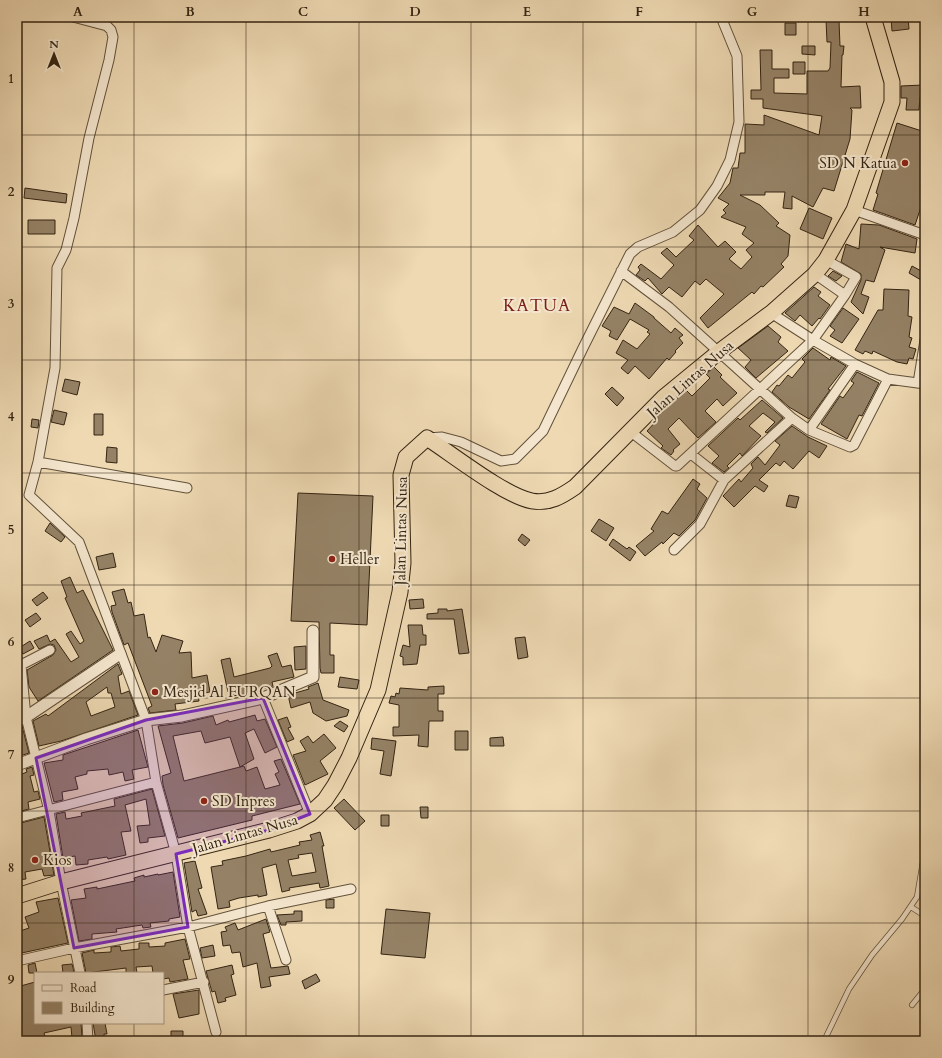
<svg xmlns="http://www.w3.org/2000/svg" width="942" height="1058" font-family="Cardo,serif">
<rect width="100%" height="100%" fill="#eed9b3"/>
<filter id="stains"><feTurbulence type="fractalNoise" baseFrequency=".005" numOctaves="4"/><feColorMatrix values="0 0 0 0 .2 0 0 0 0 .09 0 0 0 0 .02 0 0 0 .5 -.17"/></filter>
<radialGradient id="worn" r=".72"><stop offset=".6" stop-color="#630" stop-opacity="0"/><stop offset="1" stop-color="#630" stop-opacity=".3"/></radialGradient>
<!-- building -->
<path fill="#958266" stroke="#342412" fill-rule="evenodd" d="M908,17L909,29L892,31L891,18Z
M826,20L839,21L840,46H844L843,55H842L841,87L860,86L861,108H850L852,110L850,139L834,191L823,188L813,207L792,196V209L783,208L785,192H765V195H740L760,205L779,223L776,226L790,235L788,256L781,264L784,267L763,287L761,286L754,294L752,292L708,328L700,318L724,294L706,279L700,285L695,281L682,297L669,287L662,294L648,278L645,281L636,275L640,270L638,267L641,264L661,279L674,265L661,253L667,248L676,257L694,240L689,236L698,225L718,247L725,241L736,252L729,259L741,269L752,257L746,250L754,243L742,234L746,227L721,217L726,213L723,210L729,204L718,198L730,183L733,168H738L740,153H745V124L764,125V115L819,135L822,116L763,108V99H751V90H761L760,50H772V69H789V78H774V93L807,94V71H828L830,68L831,42H827Z
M785,23H796V35H785Z
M802,46H815V55L802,54Z
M793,62H805V74H793Z
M923,85L924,97H920L919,110H906L907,98H901V86Z
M897,123L925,132V208L921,207L915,225L873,210L878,194L876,193Z
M25,188L67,194L66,203L24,198Z
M809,208L832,218L823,239L800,229Z
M28,220H55V234H28Z
M861,224L879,225L917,239L915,253L880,247L885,250L874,282L866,280L861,294L869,297L863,314L851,302L861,280V274L841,262L846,244L859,249Z
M912,266L925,273L921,280L909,273Z
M833,271L842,276L836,281L828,276Z
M814,287L821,292L818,296L830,305L820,319L819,318L812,326L800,315L795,321L785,313Z
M884,289L909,290L908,316L912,317L909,337L912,338L909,347L916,349L913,359L909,358L907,364L897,362L873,351L872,354L865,351L863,354L855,350L878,310H883Z
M635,303L654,317V318L671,333L675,328L683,335L679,338L683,343L675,351L676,352L669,360L667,358L649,379L635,366L628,374L621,368L628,360L616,353L623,340L637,349L650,334L647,332L649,330L630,319L617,340L609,336L611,331L602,326L614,307L629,314Z
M843,308L859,319L842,343L830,336L835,330L830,326Z
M768,326L781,337L778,342L788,351L756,378L745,367L751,360L738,348Z
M813,348L830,360L831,357L846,366L828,389L830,390L809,419L789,407L772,392L777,385L779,386L788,375L792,378L805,362L802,359Z
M714,367L722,375L720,377L737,393L723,406L717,399L705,411L716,422L698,438L679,418L668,429L680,444L673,450L674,451L671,455L661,448L663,446L647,431L658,419L657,417L686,390L692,396L710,378L706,374Z
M857,372L879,383L862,416L859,415L847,439L821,424L840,396L843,398L854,383L851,381Z
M65,379L80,382L77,395L62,391Z
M612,387L624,398L617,406L605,394Z
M762,400L783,418L767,433L765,432L775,422L763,413L749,426L761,436L742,456L740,453L727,466L729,468L724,472L712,463L719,456L708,446L738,418L740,420Z
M54,410L67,413L64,425L51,422Z
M94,414H103V435H94Z
M32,419L39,420L38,428L31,427Z
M792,426L808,437L827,446L819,458L809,451L793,469L784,461L780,466L776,463L759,480L768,486L764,492L755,486L734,507L723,496L739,479L741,482L753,468L751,464L758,457L765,465L780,445L775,441Z
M107,447L117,448V463L106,462Z
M693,479L700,484L697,489L707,498L695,520L679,536L674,533L663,544L662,542L645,556L636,546L654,531L651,529L662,511L668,514Z
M298,493L373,496L367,625L330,623V655H334V673H321L320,668L319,622L291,621Z
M789,495L799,497L796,508L786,506Z
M599,519L614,528L606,541L591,531Z
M50,523L65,537L61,542L45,531Z
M522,534L530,540L525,546L518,540Z
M613,539L627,549L629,547L636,552L630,561L609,545Z
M113,553L116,567L99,570L96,557Z
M70,577L77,593L83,590L113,650L38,701L29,687L27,670L53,655L56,650L54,645L50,644L39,649L34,641L47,635L50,642L55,639L71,662L79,657L66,634L71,631L80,644L84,641L65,598L67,597L61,581Z
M124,589L128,603L131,602L134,616L144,614L148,638L150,637L156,652L162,635L183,641L179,653L191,652L192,678L207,675L210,692L198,694L199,701L175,704L176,710L150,713L148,708L152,706L128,643L124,645L112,612L111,606L116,605L112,592Z
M43,592L48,598L37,606L32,600Z
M423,599L424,608L410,609L409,600Z
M438,609H447V611L462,609L469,653L459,654L454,619H427V614L438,613Z
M36,613L41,619L30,627L25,620Z
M408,625H422L423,635H426V645H420L417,664L403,665V657L400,656L403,645L410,647Z
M525,637L528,657L518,659L515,638Z
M30,641L34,648L23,654L19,648Z
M306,646V669L295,670L294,647Z
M277,653L282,667L291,665L294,677L272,682L273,686L259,690L260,692L232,696L231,691L228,692L221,660L230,658L234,677L270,668L272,666L268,656Z
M118,664L122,674L118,676L121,694L129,691L138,715L61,741L39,746L33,721L46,714L48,716ZM107,687L108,693H111L115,707L91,716L86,702Z
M340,677L359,680L357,689L338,687Z
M318,683L323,700L349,710L347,716L326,721L313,713L310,702L291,708L288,695L309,689L308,687Z
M444,686V694H438V711H443V721H429L428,747L418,746L419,735L393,736V727H399V705L389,703L391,696L395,697L396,693L399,694L400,688L428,690V687Z
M255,715L257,721L265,719L277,747L265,753L254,729L245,733L254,759L240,767L230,737L205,743L201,731L173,736L184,781L244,766L246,771L257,767L265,789L280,785L275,774L279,772L274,761L281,759L300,804L252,816V820L178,838L163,785L162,776L171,773L158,726L183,723L213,716L216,725L228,720L229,722Z
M287,717L291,727L288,728L294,739L287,742L278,720Z
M340,721L348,726L344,732L334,726Z
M22,726L29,753L17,757V728Z
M138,730L148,767L132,770L134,779L125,781L123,772L109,775L108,769L87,771V774L75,777L78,789L62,792L63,800L54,802L44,763L63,760V755Z
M455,731H468V750H455Z
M324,734L336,748L320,761L328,774L305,785L293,755L306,751L300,741L308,736L313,743Z
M503,737L504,746H490V738Z
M372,738L396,741L391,776L380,774L384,751L371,749Z
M32,767L34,775L30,776L34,792L38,791L40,799L28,802L29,809L17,812V776L27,772L26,769Z
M152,789L165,836L148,838V842L140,843L137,826L150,825L146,799L125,805L131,831L121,832L126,855L108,859L107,857L88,860V864L76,865L75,856L63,858L56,814L65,812L66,819L82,816L81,813L115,806L114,799Z
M344,799L365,821L355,830L334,808Z
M420,807H428V818H421Z
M381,815H389V826H381Z
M44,817L54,875L44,876L42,869L25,872L26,879L17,880V824Z
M320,832L324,846H322L329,886L320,888L319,883L289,888L290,890L282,892L276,864L262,868L267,895L258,897V895L239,898L229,901L230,907L218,909L211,867L223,865L222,861L246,856L270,849L271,852L300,845L299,842L312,840L310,835ZM312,853L316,872L292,876L288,860L299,858L298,855Z
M195,861L202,888L198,889L207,914L198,916L196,910L192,912L184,863Z
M173,872L180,917L169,919V921L150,923L151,927L143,928L142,925L116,929L117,932L92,934V939L79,941L71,900L86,898L84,889L97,887V889L135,881L134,878L144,875V877L158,874V875Z
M58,898L68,943L17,954V932L29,928L25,917L39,912L36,902Z
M334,899V908H326V900Z
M386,909L430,913L425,958L381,954Z
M294,911H302V921L286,922V925H281L277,915L294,914Z
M266,919L270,932L263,934L271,968L288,966L290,974L269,977L271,986L261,988L257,963L243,967L240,952L232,953L230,945L223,946L221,932L227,931L225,927L235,923L238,930Z
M185,939L190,959L183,960L188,979L170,982L169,978L163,979V973H153L152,966L136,967L137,973H126V968L86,973L82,953L94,950V953L111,952V947L120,946L121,951L139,949V943H149V947L165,946V943Z
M213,945L215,956L202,958L200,948Z
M35,963L37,973H29L28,965Z
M72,964L74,972L63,973L62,965Z
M232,965L234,974L231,975L236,995L225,998L226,1001L218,1003L215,991L212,992L206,971Z
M316,974L320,981L305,989L302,981Z
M35,982V1023H81L82,1037L72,1038L71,1027L44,1033L46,1041H19L17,1036V1013L21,1010L17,987Z
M199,990V1014L179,1018L173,994Z
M93,1023H105L107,1034H104V1041H96Z
M171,1031H183V1040L171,1039Z"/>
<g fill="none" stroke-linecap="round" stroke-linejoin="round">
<!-- service casing -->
<g stroke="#62513a" stroke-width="6">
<path id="service" d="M911,907L925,916
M912,1005L925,989
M824,1041L849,989L872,955L902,919L917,897L925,850"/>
</g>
<!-- minor casing -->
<g stroke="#62513a" stroke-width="11">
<path id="minor" d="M73,17L107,26L111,30L113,37L109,60L89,138L74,218L66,250L57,268L55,368L38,462L29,495L79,542L146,720L156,782L176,854L188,927L216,1032
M854,210L925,235
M826,260L856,277L845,295
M621,271L669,307L792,418L809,430L850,447L854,445L888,379
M771,313L813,340L855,364L888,379L925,384
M918,383L925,340
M809,430L855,364
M631,432L675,466H677L813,340L845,295L815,274
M427,438L442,437L461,442L501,461L515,459L543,431L583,348L630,254L638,247L673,232L700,210L717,186L730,160L739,122L737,56L721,17
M691,454L724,480L792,418
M38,462L187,488
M674,550L700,524L724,480
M50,650L21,665L26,717L49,811L61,882L80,973
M263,698L310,814
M17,818L156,782
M268,906L286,960
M17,961L74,948L188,927L268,906L351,889
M163,990L204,982
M87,1023L88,1041"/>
</g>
<!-- tertiary casing -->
<g stroke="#62513a" stroke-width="13">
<path id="tertiary" d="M17,721L26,717L120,654
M17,765L86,739L146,720L182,716L263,698L313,677V631"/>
</g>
<!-- trunk casing -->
<g stroke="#342412" stroke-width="17">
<path id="trunk" d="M17,896L61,882L269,830L297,821L310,814L325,800L335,785L349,758L378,690L400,592L403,563L401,475L406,457L427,438C452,454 505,496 532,501C549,504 562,496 575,487L664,397L720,351L771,313L815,274L826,260L854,210L892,102V82L873,17"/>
</g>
<!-- service -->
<use href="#service" stroke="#f4e6ce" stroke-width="4.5"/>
<!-- minor -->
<use href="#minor" stroke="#f4e6ce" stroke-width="9"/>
<!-- tertiary -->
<use href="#tertiary" stroke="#f4e6ce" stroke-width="11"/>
<!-- trunk -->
<use href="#trunk" stroke="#eed9b3" stroke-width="15"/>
</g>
<!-- marked area -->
<path fill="#7b2cbf" fill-opacity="0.2" stroke="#7b2cbf" stroke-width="3" stroke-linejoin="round" d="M263,698L310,814L269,830L176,854L188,927L74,948L36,758L146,720Z"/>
<!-- grid -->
<path fill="none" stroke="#342412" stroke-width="1" stroke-opacity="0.55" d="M134,17V973M246,17V1041M359,17V1041M471,17V1041M583,17V1041M696,17V1041M808,17V1041M17,135H925M17,247H925M17,360H925M17,473H925M17,585H925M17,698H925M17,811H925M17,923H925M134,1023V1041"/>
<!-- markers -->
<g fill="#8f2418" stroke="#f4e6ce" stroke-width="1.5">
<circle cx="905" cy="163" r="4"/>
<circle cx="332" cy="559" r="4"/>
<circle cx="155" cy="692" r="4"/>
<circle cx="204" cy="801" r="4"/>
<circle cx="35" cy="860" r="4"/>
</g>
<g text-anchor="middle" stroke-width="4" stroke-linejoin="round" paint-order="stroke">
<!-- poi labels -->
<g font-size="15" fill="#342412" stroke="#f4e6ce" text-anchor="start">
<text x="897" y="168" text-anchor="end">SD N Katua</text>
<text x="340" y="564">Heller</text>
<text x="163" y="697">Mesjid Al FURQAN</text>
<text x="212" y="806">SD Inpres</text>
<text x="43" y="865">Kios</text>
</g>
<!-- street labels -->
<g font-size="15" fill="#342412" stroke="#f4e6ce">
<text transform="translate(690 379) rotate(-41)" y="5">Jalan Lintas Nusa</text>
<text transform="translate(401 531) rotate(-89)" y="5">Jalan Lintas Nusa</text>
<text transform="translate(245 834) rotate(-16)" y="5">Jalan Lintas Nusa</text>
</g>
<!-- quarter labels -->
<g font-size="17" letter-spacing="1" fill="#7a1f14" stroke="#f4e6ce">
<text x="537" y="311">KATUA</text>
</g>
</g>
<!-- margin -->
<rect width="942" height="1058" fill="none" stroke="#eed9b3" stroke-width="44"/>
<!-- legend -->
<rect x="34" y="972" width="130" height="52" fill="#f4e6ce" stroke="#a79883"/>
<rect x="42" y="985" width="20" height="6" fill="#f4e6ce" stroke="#a79883"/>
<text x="70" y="992" font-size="12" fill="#342412">Road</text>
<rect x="42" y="1002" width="20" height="12" fill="#958266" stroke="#a79883"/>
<text x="70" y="1012" font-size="12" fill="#342412">Building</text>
<!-- north arrow -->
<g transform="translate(54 54)" stroke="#f4e6ce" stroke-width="3" paint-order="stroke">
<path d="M0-3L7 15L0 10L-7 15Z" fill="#342412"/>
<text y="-6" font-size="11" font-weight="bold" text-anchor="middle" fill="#342412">N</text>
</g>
<rect x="22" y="22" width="898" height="1014" fill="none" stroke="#342412" stroke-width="1.5"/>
<g font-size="13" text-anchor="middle" font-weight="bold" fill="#342412">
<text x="78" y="16">A</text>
<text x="190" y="16">B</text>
<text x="303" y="16">C</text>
<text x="415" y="16">D</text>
<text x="527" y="16">E</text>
<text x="639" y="16">F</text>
<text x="752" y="16">G</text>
<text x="864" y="16">H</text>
<text x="11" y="83">1</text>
<text x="11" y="196">2</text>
<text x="11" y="308">3</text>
<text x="11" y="421">4</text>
<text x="11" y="534">5</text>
<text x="11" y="646">6</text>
<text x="11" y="759">7</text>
<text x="11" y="872">8</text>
<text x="11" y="984">9</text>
</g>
<rect width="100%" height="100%" filter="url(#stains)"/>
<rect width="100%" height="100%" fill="url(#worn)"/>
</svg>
